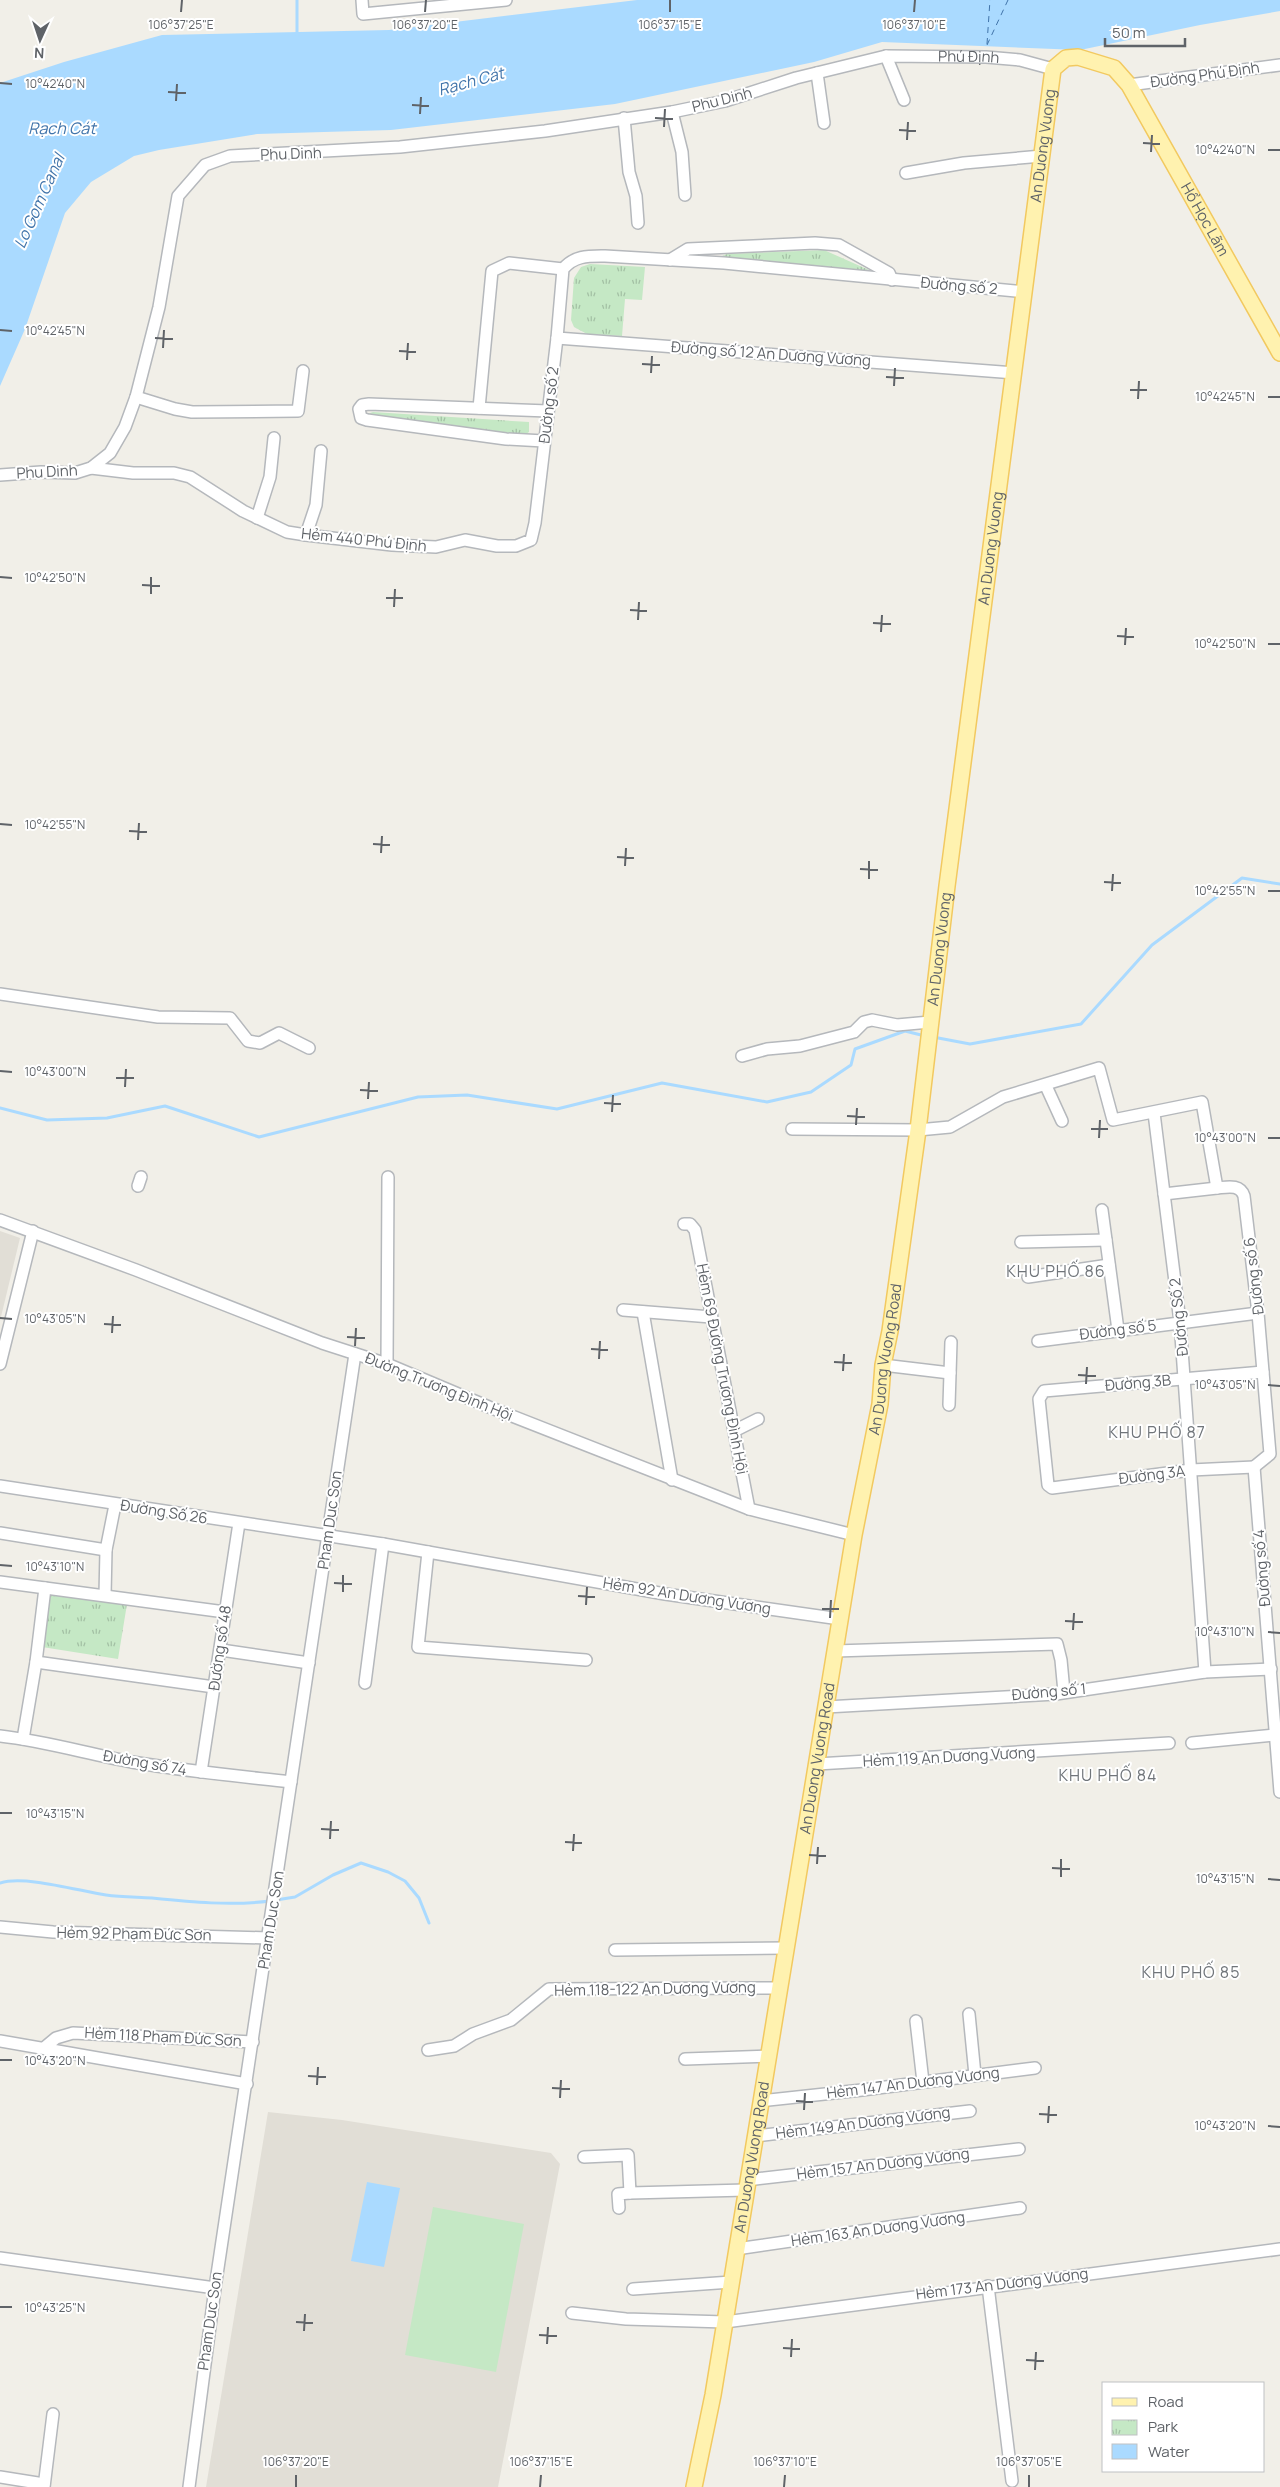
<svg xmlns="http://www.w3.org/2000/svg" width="1280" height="2487" font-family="Manrope,sans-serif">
<defs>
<pattern id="park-tufts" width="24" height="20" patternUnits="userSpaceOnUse" patternTransform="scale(1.25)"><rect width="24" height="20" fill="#c5e8c5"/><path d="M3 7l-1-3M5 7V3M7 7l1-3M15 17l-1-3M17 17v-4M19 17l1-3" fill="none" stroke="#a3c0a4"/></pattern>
</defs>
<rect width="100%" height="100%" fill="#f1efe8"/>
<!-- education -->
<path fill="#e1ded6" d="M0,1231L20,1238L0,1321Z
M268,2112L342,2120L551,2153L560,2164L498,2487H206Z"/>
<!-- green -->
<path fill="#c5e8c5" d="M433,2207L524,2224L496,2372L405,2355Z"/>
<!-- park -->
<path fill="url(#park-tufts)" d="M824,250L869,270L868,272L720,257L727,254Z
M590,264L645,267L642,300L625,299L622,336L587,334L574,327L571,320L574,278L581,267Z
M373,412L529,422V432L523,436L368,416L367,414Z
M50,1592L127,1604L118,1659L42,1647Z"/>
<!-- water -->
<path fill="#aadaff" d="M637,0H1280V11L1200,25L1080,50L882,42L814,62L615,104L391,130L257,134L159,150L134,156L91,182L65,213L25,329L0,386V83L64,62L162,35L389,30Z
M367,2182L400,2188L384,2267L351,2261Z"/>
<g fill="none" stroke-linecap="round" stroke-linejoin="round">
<!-- stream -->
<path stroke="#aadaff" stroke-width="3" d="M297,0V35
M933,1037L970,1044L1081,1024L1152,945L1242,878L1280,884
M0,1108L47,1120L107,1118L165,1106L259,1137L418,1097L467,1095L557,1109L662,1083L767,1102L811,1092L851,1065L855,1049L905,1031L925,1036
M0,1883C25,1875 79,1891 106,1895C121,1897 136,1897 152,1898C191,1902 231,1906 270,1901
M276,1900L295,1897L333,1875L361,1863L388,1872L405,1881L419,1898L429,1923"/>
<!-- ferry -->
<path stroke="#4174aa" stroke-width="1" stroke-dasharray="6 5" stroke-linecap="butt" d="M987,44L990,0
M987,45L1008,0"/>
<!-- minor casing -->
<g stroke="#b5b8bc" stroke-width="14">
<g id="minor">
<path d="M362,0L363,14L506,0"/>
<path d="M886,56L904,100"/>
<path d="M817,73L824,123"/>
<path d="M1129,85L1280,65"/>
<path d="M672,112L682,152L685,195"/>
<path d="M624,118L629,172L636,196L638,223"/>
<path d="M906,173L964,163L1042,156"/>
<path d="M670,260L688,249L815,243L839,245L889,273L892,280"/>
<path d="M557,338L1015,373"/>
<path d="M136,397L175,409L192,412L298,411L303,371"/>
<path d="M479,408L492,271L509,263L563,269"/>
<path d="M544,441L506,439L367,420L361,418L359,409L362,405L369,404L548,411"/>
<path d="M91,468L133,473H174L190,477L243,511L287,532L306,535L392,545L436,547L465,540L497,546H516L531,540L535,523L557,338L563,269C575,255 589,256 605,256L724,263L1025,292"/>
<path id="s1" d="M0,475L41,472L75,473L91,468L110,453L125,427L136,397L159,307L178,196L205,165L230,156L400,147L545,131L672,112L725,101L796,78L886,56L986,57L1020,60L1053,69"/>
<path d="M257,518L270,477L274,438"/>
<path d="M306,535L316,505L321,451"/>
<path d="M0,994L158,1017L230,1018L248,1041L260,1043L279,1033L309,1048"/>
<path d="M742,1056L767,1049L800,1046L854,1032L864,1022L872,1020L897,1025L930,1022"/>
<path d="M1046,1086L1062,1121"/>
<path d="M1154,1113L1180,1322L1205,1672"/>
<path d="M792,1129L918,1130L950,1127L1003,1097L1099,1068L1113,1120L1202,1102L1217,1188C1228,1187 1240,1184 1244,1196L1258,1313L1270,1454L1254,1467"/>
<path d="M138,1186L141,1177"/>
<path d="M1164,1194L1217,1188"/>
<path d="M1102,1210L1118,1330"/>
<path d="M0,1220L136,1270L322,1343L387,1364L489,1407L749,1509L854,1535"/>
<path d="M684,1224H690L695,1230L749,1509"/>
<path d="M1021,1242L1106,1240"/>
<path d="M1028,1277L1109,1265"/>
<path d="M623,1310L711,1317"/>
<path d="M643,1312L672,1480"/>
<path d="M1038,1341L1258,1313"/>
<path d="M0,1364L33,1231"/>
<path d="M387,1364L388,1177"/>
<path d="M883,1365L950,1373"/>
<path d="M949,1405L951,1342"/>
<path d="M734,1431L758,1419"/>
<path d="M1254,1467L1191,1470L1052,1488L1048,1485L1039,1399L1044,1391L1263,1372"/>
<path d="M1254,1467L1280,1792"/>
<path d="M0,1486L383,1544L665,1594L840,1619"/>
<path d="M0,1533L106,1550"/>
<path d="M428,1552L418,1647L586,1660"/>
<path d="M0,1582L225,1612"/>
<path d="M105,1595L106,1550L115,1505"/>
<path d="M221,1650L309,1663"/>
<path d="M835,1651L1057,1644L1061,1660L1064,1692"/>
<path d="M36,1662L214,1687"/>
<path d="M365,1683L383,1544"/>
<path d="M826,1707L1056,1694L1205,1672L1271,1669"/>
<path d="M0,1736C45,1741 88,1754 132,1762C185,1771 238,1776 291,1782"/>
<path d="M23,1739L36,1662L45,1588"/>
<path d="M1192,1743L1275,1735"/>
<path d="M817,1764L1169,1743"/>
<path d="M201,1772L239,1523"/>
<path d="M0,1927L53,1932L268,1938"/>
<path d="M615,1950L787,1948"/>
<path d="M969,2014L975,2075"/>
<path d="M916,2021L923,2082"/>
<path d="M0,2041L247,2084"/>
<path d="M44,2048L56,2038L73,2033L253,2042"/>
<path d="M428,2050L454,2046L473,2034L511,2020L549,1989L779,1988"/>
<path d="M685,2059L768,2056"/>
<path d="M760,2101L862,2090L1035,2068"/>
<path d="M755,2136L970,2111"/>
<path d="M584,2157L628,2155L630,2193L746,2190"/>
<path d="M747,2180L1019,2149"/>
<path d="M619,2208L618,2194L630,2193"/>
<path d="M736,2249L1020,2208"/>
<path d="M0,2258L215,2288"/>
<path d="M988,2286L1012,2481"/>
<path d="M633,2289L731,2282"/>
<path d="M572,2313L626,2319L725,2322L1280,2249"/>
<path d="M0,2477L44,2484"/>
<path d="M44,2487L53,2414"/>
<path d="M189,2487L215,2288L355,1354"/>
</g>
</g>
<!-- major casing -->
<g stroke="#f2c960" stroke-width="18">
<g id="major">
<path id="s2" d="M694,2487L713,2395L854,1535L880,1404L883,1365L890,1331L918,1130L947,886L1053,69L1066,58L1078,57L1114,68L1129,85L1280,353"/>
</g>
</g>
<!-- minor -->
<use href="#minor" stroke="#fff" stroke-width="11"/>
<!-- major -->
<use href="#major" stroke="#fff2af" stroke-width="15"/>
</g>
<!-- ticks -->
<path fill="none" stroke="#5f6368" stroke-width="2" d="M181,12L182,0M425,12L426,0M670,12V0M914,12L915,0M0,83L12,84M168,92L186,93M176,101L177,84M412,105L429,106M420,114L421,97M655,118L673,119M664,127L665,109M899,130L916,131M907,140L908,122M1143,143L1160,144M1268,150H1280M1151,152L1152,135M0,330L12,331M155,338L173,339M163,348L164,330M399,351L416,352M407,360L408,343M642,364L660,365M651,373L652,356M886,377L904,378M894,386L895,368M1130,390H1147M1268,397H1280M1138,399L1139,381M0,577L12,578M142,585L160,586M151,594V577M386,598H403M394,607L395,589M630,610L647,611M638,620L639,602M873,623L891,624M881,632L882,615M1117,636L1134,637M1268,644H1280M1125,645L1126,628M0,824L12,825M129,831L147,832M138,840L139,823M373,844L390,845M381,853L382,836M617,857L634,858M625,866L626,848M860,869L878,870M869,879V861M1104,882L1121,883M1112,891L1113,874M1268,891H1280M0,1071L12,1072M116,1078H134M125,1087L126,1069M360,1090L378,1091M368,1099L369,1082M604,1103L621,1104M612,1112L613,1095M847,1116L865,1117M856,1125L857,1108M1091,1129H1108M1099,1138L1100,1120M1268,1138H1280M0,1318L12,1319M104,1324L121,1325M112,1333L113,1316M347,1337L365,1338M355,1346L356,1328M591,1349L608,1350M599,1359L600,1341M834,1362L852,1363M843,1371L844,1354M1078,1375L1096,1376M1086,1384L1087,1367M1268,1385L1280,1386M0,1565L12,1566M334,1583L352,1584M343,1592V1575M578,1596L595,1597M586,1605L587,1587M822,1609H839M830,1618L831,1600M1065,1621L1083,1622M1073,1630L1074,1613M1268,1632L1280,1633M0,1813H12M321,1829L339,1830M330,1839L331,1821M565,1842L582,1843M573,1851L574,1834M809,1855L826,1856M817,1864L818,1847M1052,1868L1070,1869M1061,1877V1859M1268,1879L1280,1880M0,2060H12M308,2076L326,2077M317,2085L318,2067M552,2088L570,2089M560,2098L561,2080M796,2101L813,2102M804,2110L805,2093M1039,2114L1057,2115M1048,2123L1049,2106M1268,2126L1280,2127M0,2307H12M296,2322L313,2323M304,2331L305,2314M539,2335L557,2336M547,2344L548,2327M783,2348L800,2349M791,2357L792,2339M1026,2360L1044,2361M1035,2370L1036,2352M296,2487V2475M540,2487L541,2475M784,2487L785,2475M1029,2487V2475"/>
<g text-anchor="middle" stroke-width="4" stroke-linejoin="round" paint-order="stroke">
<!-- street labels -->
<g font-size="15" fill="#5f6368" stroke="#fff">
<text dy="5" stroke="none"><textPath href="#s1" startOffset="1200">Phú Định</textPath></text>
<text transform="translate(1205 75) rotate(-8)" y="5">Đường Phú Định</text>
<text transform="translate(722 100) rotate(-14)" y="5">Phu Dinh</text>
<text dy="5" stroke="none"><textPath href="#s2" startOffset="2368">An Duong Vuong</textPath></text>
<text transform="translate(291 154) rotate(-2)" y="5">Phu Dinh</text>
<text dy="5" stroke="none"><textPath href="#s2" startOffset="2689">Hồ Học Lãm</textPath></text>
<text transform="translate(959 286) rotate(5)" y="5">Đường số 2</text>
<text transform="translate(771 354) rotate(4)" y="5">Đường số 12 An Dương Vương</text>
<text transform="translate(549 405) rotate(-83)" y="5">Đường số 2</text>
<text transform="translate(47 472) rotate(-3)" y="5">Phu Dinh</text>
<text transform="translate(364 540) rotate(6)" y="5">Hẻm 440 Phú Định</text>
<text dy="5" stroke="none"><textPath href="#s2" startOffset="1962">An Duong Vuong</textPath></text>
<text dy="5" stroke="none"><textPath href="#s2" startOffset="1558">An Duong Vuong</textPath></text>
<text transform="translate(1254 1276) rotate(-97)" y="5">Đường số 6</text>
<text transform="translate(1179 1317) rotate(-96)" y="5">Đường Số 2</text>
<text transform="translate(1118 1330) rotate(-7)" y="5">Đường số 5</text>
<text dy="5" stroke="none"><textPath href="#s2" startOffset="1144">An Duong Vuong Road</textPath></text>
<text transform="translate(722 1369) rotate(79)" y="5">Hẻm 69 Đường Trương Đình Hội</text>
<text transform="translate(1138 1383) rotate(-5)" y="5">Đường 3B</text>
<text transform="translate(439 1387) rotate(22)" y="5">Đường Trương Đình Hội</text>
<text transform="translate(1152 1475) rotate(-7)" y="5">Đường 3A</text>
<text transform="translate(164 1512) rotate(9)" y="5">Đường Số 26</text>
<text transform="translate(330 1520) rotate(-82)" y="5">Pham Duc Son</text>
<text transform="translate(1262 1568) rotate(-95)" y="5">Đường số 4</text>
<text transform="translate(687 1596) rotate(9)" y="5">Hẻm 92 An Dương Vương</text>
<text transform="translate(220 1648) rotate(-82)" y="5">Đường số 48</text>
<text transform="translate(1049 1692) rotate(-5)" y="5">Đường số 1</text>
<text transform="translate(949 1757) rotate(-3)" y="5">Hẻm 119 An Dương Vương</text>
<text dy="5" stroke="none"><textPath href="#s2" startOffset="739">An Duong Vuong Road</textPath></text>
<text transform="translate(145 1763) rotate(10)" y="5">Đường số 74</text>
<text transform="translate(271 1920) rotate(-81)" y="5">Pham Duc Son</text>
<text transform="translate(134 1934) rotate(1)" y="5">Hẻm 92 Phạm Đức Sơn</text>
<text transform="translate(655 1989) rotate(-1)" y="5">Hẻm 118-122 An Dương Vương</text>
<text transform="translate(163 2037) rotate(3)" y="5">Hẻm 118 Phạm Đức Sơn</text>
<text transform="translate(913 2083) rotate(-7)" y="5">Hẻm 147 An Dương Vương</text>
<text transform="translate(863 2123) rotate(-7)" y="5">Hẻm 149 An Dương Vương</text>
<text dy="5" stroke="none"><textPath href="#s2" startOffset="335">An Duong Vuong Road</textPath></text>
<text transform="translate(883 2164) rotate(-7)" y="5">Hẻm 157 An Dương Vương</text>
<text transform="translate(878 2229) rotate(-8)" y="5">Hẻm 163 An Dương Vương</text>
<text transform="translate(1002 2284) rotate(-7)" y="5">Hẻm 173 An Dương Vương</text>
<text transform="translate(210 2321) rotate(-82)" y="5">Pham Duc Son</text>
</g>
<!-- water labels -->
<g font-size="16" font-style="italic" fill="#4174aa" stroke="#fff">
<text transform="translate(471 81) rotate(-15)" y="6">Rạch Cát</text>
<text x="62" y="134">Rạch Cát</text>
<text transform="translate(39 201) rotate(-66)" y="6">Lo Gom Canal</text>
</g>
<!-- neighbourhood labels -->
<g font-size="16" letter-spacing="1" fill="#70757a" stroke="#fff">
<text x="1056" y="1277">KHU PHỐ 86</text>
<text x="1157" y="1438">KHU PHỐ 87</text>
<text x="1108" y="1781">KHU PHỐ 84</text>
<text x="1191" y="1978">KHU PHỐ 85</text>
</g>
</g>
<g font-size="12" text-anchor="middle" fill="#5f6368" stroke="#fff" stroke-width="4" stroke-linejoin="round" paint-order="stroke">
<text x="181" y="29">106°37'25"E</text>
<text x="425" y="29">106°37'20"E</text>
<text x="670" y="29">106°37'15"E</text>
<text x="914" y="29">106°37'10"E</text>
<text x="55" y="88">10°42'40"N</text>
<text x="1225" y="154">10°42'40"N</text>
<text x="55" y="335">10°42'45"N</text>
<text x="1225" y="401">10°42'45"N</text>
<text x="55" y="582">10°42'50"N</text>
<text x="1225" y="648">10°42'50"N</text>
<text x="55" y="829">10°42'55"N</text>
<text x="1225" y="895">10°42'55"N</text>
<text x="55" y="1076">10°43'00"N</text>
<text x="1225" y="1142">10°43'00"N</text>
<text x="55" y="1323">10°43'05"N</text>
<text x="1225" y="1389">10°43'05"N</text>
<text x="55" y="1571">10°43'10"N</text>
<text x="1225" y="1636">10°43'10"N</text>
<text x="55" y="1818">10°43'15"N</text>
<text x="1225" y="1883">10°43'15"N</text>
<text x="55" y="2065">10°43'20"N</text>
<text x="1225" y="2130">10°43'20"N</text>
<text x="55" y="2312">10°43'25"N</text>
<text x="296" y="2466">106°37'20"E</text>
<text x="541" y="2466">106°37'15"E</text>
<text x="785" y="2466">106°37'10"E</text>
<text x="1029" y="2466">106°37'05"E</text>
</g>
<!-- legend -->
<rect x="1102" y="2382" width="162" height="90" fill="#ffffff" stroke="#bfc1c3"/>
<rect x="1112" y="2398" width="25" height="8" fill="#fff2af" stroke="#bfc1c3"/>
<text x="1148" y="2407" font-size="15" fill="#5f6368">Road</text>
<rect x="1112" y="2420" width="25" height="15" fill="url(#park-tufts)" stroke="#bfc1c3"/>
<text x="1148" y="2432" font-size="15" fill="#5f6368">Park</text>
<rect x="1112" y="2444" width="25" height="15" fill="#aadaff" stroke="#bfc1c3"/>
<text x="1148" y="2457" font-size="15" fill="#5f6368">Water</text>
<!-- north arrow -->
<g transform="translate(40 40) rotate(183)" stroke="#ffffff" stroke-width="4" paint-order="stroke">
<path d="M0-4L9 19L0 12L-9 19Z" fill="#5f6368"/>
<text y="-8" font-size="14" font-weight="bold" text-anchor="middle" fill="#5f6368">N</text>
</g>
<!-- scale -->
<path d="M1105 38v8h80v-8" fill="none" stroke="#5f6368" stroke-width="2.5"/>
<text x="1112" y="38" font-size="15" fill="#5f6368" stroke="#ffffff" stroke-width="4" paint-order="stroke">50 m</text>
</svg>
